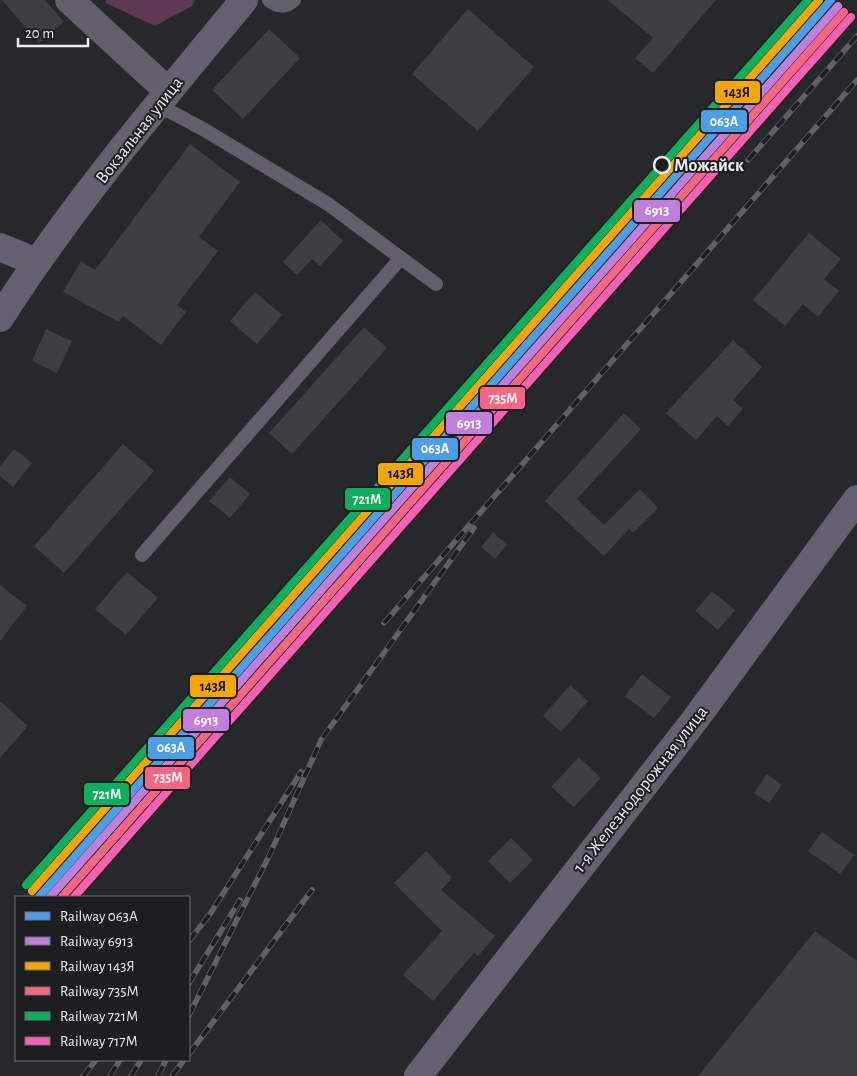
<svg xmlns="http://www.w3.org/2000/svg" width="857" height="1076" font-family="'Alegreya Sans',sans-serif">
<rect width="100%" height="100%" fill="#27282a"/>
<!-- green -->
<path fill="#5e3857" d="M106,0H195L192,6L155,26L106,3Z"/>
<!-- building -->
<path fill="#3e3f40" d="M2,0H45L64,22L39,43Z
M608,0H716L653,73L635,58L653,38Z
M468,9L534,67L478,131L412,74Z
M269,29L300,58L243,119L212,90Z
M190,144L240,182L199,237L218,251L177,305L186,312L161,345L123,316L119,322L63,292L81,261L95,270Z
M321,220L343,241L320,266L312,259L297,275L283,262Z
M809,233L841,259L824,279L839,291L818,317L803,304L785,326L753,300Z
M255,292L282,315L257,344L230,321Z
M364,327L387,348L292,454L269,433Z
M46,329L72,341L57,373L32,361Z
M733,340L762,367L733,400L743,409L728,426L717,416L696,440L666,413Z
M624,413L641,429L577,499L604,525L640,489L658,508L633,533L629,529L604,556L545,501Z
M123,444L154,471L64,573L34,546Z
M14,449L32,463L13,487L0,476V466Z
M230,477L250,494L230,518L209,501Z
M493,532L507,545L495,559L481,547Z
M127,572L158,598L126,635L95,609Z
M0,585L27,606L0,641Z
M712,591L735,610L718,630L695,611Z
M642,674L671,697L654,718L625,696Z
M570,685L588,701L561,732L543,716Z
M0,701L28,726L0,758Z
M579,757L601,778L574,807L551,787Z
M767,774L782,785L769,803L754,793Z
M822,832L854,855L840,874L808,851Z
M511,838L533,860L510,883L488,861Z
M426,851L452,878L441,890L495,936L478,956L474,953L433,1001L403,975L442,931L394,883Z
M815,931L857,961V1076H698Z"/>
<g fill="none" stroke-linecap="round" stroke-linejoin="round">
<!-- lane -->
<path stroke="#635e6c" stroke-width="14" d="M269,0C277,7 286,8 294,0
M158,105L203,129L328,204L436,284
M142,555L401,258"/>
<!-- street -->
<path stroke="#635e6c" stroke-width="28" d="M69,0L168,91"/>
<!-- secondary -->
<path stroke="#665f70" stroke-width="28" d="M0,247L36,262
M0,318C72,205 159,103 244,0
M418,1076L694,721L857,499"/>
<!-- rail casing -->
<g stroke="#626067" stroke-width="5.5">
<path id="rail" d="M748,160L857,36
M384,623L857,80
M189,941L210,914L301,772
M189,983L240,900
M189,1015L270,854L321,740L474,528
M189,1054L312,890
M83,1076L96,1060
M110,1076L120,1060
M131,1076L141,1060
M158,1076L166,1060
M172,1076L184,1060"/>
</g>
<!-- rail -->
<use href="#rail" stroke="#1d1e21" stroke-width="4" stroke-dasharray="11" stroke-linecap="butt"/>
<!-- rail-1 casing -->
<g stroke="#1d1e21" stroke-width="11">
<path id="rail-1" d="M39,897L831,0"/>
</g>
<!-- rail-2 casing -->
<g stroke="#1d1e21" stroke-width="11">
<path id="rail-2" d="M50,897L838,6"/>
</g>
<!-- rail-3 casing -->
<g stroke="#1d1e21" stroke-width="11">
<path id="rail-3" d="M32,891L819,0"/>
</g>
<!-- rail-4 casing -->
<g stroke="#1d1e21" stroke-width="11">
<path id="rail-4" d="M62,897L844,12"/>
</g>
<!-- rail-5 casing -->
<g stroke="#1d1e21" stroke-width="11">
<path id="rail-5" d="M26,885L808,0"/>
</g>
<!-- rail-6 casing -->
<g stroke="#1d1e21" stroke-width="11">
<path id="rail-6" d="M74,897L851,17"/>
</g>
<!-- rail-1 -->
<use href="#rail-1" stroke="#4d9ee5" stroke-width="8"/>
<!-- rail-2 -->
<use href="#rail-2" stroke="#c07fdc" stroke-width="8"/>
<!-- rail-3 -->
<use href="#rail-3" stroke="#f7a600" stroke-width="8"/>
<!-- rail-4 -->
<use href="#rail-4" stroke="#fa6682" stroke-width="8"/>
<!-- rail-5 -->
<use href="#rail-5" stroke="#0daf5c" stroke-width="8"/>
<!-- rail-6 -->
<use href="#rail-6" stroke="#f860b3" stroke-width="8"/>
</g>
<!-- markers -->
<circle fill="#1d1e21" stroke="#edeef0" stroke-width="2.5" cx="662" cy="165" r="8"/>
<g text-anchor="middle" stroke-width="4" stroke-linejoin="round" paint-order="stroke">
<!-- street labels -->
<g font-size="18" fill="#edeef0" stroke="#1d1e21">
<text transform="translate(139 130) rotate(-52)" y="6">Вокзальная улица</text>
<text transform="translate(640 789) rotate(-52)" y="6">1-я Железнодорожная улица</text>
</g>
<!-- stop labels -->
<g font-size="18" font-weight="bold" fill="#edeef0" stroke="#1d1e21" text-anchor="start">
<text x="674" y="171">Можайск</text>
</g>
</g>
<g stroke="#1d1e21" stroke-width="2">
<rect x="714" y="80" width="47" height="24" rx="5" fill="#f7a600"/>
<rect x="700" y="109" width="48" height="24" rx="5" fill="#4d9ee5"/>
<rect x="633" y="199" width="48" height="24" rx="5" fill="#c07fdc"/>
<rect x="479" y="386" width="47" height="24" rx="5" fill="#fa6682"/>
<rect x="445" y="411" width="48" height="24" rx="5" fill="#c07fdc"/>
<rect x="411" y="437" width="48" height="24" rx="5" fill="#4d9ee5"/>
<rect x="377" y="462" width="47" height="24" rx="5" fill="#f7a600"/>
<rect x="344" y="487" width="47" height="24" rx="5" fill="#0daf5c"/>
<rect x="189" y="674" width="48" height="24" rx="5" fill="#f7a600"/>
<rect x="182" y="708" width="48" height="24" rx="5" fill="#c07fdc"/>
<rect x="147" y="736" width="48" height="24" rx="5" fill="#4d9ee5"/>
<rect x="144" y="766" width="47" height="24" rx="5" fill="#fa6682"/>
<rect x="83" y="782" width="47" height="24" rx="5" fill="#0daf5c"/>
</g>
<g font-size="14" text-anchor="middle" font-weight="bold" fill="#fff">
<text x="724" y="126">063А</text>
<text x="657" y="215">6913</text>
<text x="503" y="403">735М</text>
<text x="469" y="428">6913</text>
<text x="435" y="453">063А</text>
<text x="367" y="504">721М</text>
<text x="206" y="725">6913</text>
<text x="171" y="752">063А</text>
<text x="168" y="782">735М</text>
<text x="107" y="799">721М</text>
</g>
<g font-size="14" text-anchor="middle" font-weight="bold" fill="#111">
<text x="737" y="97">143Я</text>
<text x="401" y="478">143Я</text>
<text x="213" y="691">143Я</text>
</g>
<!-- legend -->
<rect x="15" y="896" width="175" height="165" fill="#1d1e21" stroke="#707174"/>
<rect x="25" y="912" width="25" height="8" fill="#4d9ee5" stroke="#707174"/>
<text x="60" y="921" font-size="15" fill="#edeef0">Railway 063А</text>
<rect x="25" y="937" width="25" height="8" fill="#c07fdc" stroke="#707174"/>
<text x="60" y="946" font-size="15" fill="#edeef0">Railway 6913</text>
<rect x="25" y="962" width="25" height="8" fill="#f7a600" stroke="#707174"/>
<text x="60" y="971" font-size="15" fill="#edeef0">Railway 143Я</text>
<rect x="25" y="987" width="25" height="8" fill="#fa6682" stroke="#707174"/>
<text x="60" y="996" font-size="15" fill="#edeef0">Railway 735М</text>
<rect x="25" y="1012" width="25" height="8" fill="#0daf5c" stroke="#707174"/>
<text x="60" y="1021" font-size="15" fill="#edeef0">Railway 721М</text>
<rect x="25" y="1037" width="25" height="8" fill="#f860b3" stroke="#707174"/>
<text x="60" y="1046" font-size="15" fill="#edeef0">Railway 717М</text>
<!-- scale -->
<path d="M18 38v8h70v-8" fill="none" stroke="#edeef0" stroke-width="2.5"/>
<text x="25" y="38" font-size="15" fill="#edeef0" stroke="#1d1e21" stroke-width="4" paint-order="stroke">20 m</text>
</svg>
